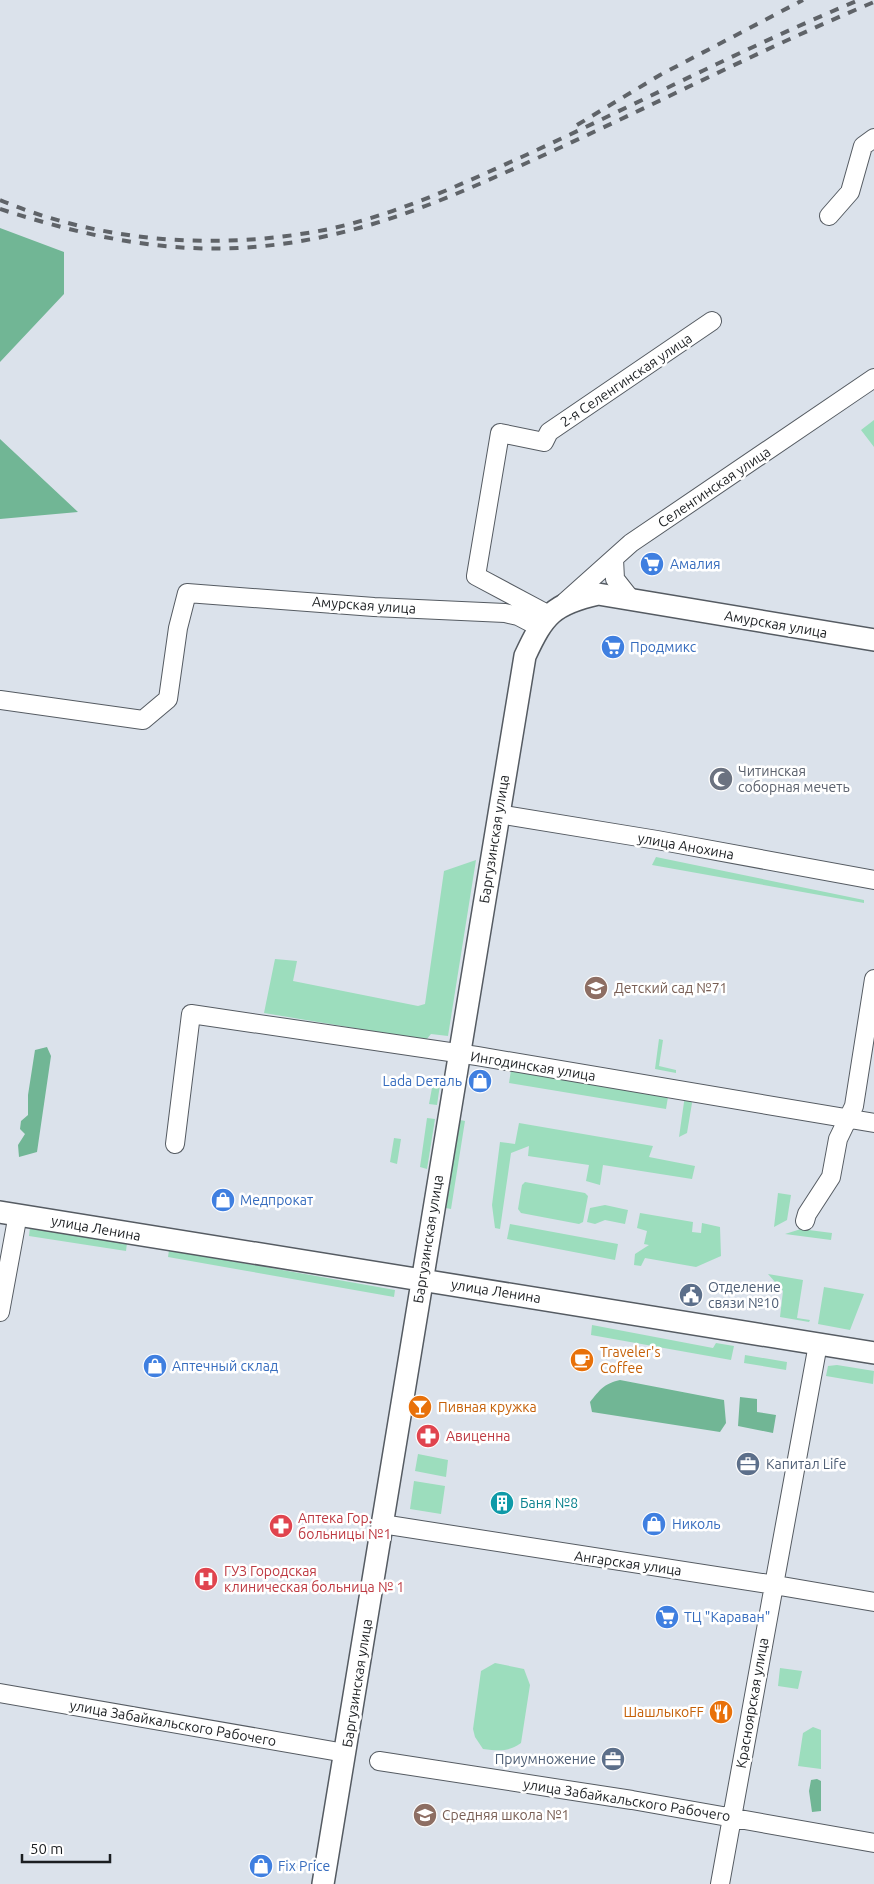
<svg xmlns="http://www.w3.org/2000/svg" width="874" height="1884" font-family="Ubuntu,sans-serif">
<rect width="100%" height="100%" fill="#dbe2eb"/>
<!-- green -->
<path fill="#9cddbd" d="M874,420V447L861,430Z
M656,857L864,900V903L652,865Z
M476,860L448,1036L431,1034L426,1040L264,1013L275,959L297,961L293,981L418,1006L425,1004L444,871Z
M659,1039L663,1040L659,1066L676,1070V1073L655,1069Z
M511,1070L668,1097L666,1109L509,1083Z
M434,1077L441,1078L437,1105L429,1104Z
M685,1095L690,1098L692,1103L687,1133L679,1137Z
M427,1118L435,1119L427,1169L420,1167Z
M460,1120L465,1121L451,1209L446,1208Z
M519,1123L653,1146L649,1157L695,1166L692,1179L603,1165L600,1185L586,1181L589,1165L528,1156L529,1146L511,1153L500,1229L495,1228L492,1205L500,1142L515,1144Z
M394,1138L401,1139L397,1164L390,1162Z
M525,1182L585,1193L588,1196L583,1222L579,1224L521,1213L518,1209L522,1185Z
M778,1193L791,1195L787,1220L774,1227Z
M605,1205L628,1210L625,1224L605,1220L595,1224L587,1222L590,1208Z
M640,1213L693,1222L692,1232L701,1233L702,1223L720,1227L721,1256L696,1267L645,1258L641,1266L634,1265L635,1254L649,1245L644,1244L647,1231L637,1228Z
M510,1224L618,1244L615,1260L507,1239Z
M30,1227L127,1243L126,1251L29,1236Z
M801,1229L832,1233L831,1240L785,1234Z
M169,1250L395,1290L394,1297L168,1257Z
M768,1274L803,1280L797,1318L810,1320L809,1322L780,1317L783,1291Z
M824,1287L864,1294L850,1330L818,1324Z
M592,1325L713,1348L716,1343L734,1346L731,1360L591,1335Z
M745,1355L787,1362L786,1370L744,1363Z
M837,1365L874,1371L873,1384L826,1376L828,1366Z
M418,1454L448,1460L446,1477L415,1471Z
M414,1481L445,1486L441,1514L410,1509Z
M495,1663L524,1669L530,1685L521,1743C508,1752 499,1751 483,1749L475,1737L473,1729L481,1671Z
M780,1668L802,1671L798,1689L778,1686Z
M813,1727L821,1730V1769L798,1766L803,1733Z"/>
<!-- forest -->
<path fill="#71b695" d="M0,228L64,252V294L0,362Z
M0,439L78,512L0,519Z
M47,1047L51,1056L37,1152L19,1157L18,1145L25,1134L20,1129L21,1121L28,1115V1095L35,1050Z
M620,1380L724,1400L726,1423L720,1432L592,1412L590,1402C600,1390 603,1384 620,1380Z
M740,1397L757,1399V1412L776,1415L773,1433L738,1426Z
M817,1779L821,1781V1811L812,1812L809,1791L811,1780Z"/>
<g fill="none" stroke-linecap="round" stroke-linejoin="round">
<!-- minor casing -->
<g stroke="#555b62" stroke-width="20">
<path id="minor" d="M829,216L850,192L863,146L874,138
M614,559L615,579L630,598
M565,602L631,543L874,378
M549,615L476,576L500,433L544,442L549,432L712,321
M0,700L143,720L168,699L178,628L187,593L374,607L505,613L518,616L539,627
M498,814L657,840L874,880
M175,1144L191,1014L477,1056L874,1123
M805,1221L807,1214L831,1177L838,1139L854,1106L874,979
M0,1312L18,1214
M382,1524L775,1585L874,1602
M0,1693L345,1753
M379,1761L632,1800L874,1843
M720,1884C751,1704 786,1524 818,1344"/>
</g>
<!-- major casing -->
<g stroke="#555b62" stroke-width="24">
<path id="major" d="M0,1212L874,1353
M323,1884L525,656C544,615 553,604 598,594L874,640"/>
</g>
<!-- minor -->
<use href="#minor" stroke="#fff" stroke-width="18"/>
<!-- major -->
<use href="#major" stroke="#fff" stroke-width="21"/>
<!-- rail -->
<path stroke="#5f6368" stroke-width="4" stroke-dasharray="9 9" stroke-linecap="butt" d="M577,125L660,75L803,0
M0,200C102,243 221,251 329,229C398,214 462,184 526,155C637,104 746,47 859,0
M0,209C78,234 155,252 238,248C352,242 441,202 544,155C654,105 762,49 874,2"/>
</g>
<!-- icons -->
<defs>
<g id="supermarket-disc" transform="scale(1.25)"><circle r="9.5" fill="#3f7fe0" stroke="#fff"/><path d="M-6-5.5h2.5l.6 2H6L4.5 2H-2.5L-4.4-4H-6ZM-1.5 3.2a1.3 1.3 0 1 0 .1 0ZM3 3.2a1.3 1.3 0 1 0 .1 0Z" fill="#fff"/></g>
<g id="mosque-disc" transform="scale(1.25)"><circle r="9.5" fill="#6b7280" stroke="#fff"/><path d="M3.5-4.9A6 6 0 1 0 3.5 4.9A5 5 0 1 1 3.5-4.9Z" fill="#fff"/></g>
<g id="school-disc" transform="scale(1.25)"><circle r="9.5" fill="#8d6e63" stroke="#fff"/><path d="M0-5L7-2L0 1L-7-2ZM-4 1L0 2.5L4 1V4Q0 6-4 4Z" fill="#fff"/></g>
<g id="shop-disc" transform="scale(1.25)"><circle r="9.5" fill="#3f7fe0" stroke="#fff"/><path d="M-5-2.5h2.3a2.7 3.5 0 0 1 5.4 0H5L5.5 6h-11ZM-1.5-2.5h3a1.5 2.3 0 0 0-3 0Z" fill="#fff"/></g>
<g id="civic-disc" transform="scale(1.25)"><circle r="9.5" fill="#5c6f8a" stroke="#fff"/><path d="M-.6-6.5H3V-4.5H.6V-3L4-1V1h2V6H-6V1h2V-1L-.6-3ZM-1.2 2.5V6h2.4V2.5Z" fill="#fff"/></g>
<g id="cafe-disc" transform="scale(1.25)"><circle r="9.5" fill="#e8710a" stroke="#fff"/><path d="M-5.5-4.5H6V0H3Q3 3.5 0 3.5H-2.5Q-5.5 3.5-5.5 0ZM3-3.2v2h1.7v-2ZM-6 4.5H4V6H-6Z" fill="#fff"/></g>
<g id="bar-disc" transform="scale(1.25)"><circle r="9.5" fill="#e8710a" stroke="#fff"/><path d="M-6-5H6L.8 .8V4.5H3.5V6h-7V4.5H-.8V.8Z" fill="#fff"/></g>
<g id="pharmacy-disc" transform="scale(1.25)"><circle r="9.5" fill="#e0444e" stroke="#fff"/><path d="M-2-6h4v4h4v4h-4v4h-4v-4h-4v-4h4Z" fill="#fff"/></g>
<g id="office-disc" transform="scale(1.25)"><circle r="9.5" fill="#5c6f8a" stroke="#fff"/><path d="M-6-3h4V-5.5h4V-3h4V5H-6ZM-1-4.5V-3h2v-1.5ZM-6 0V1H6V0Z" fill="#fff"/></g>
<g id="building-disc" transform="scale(1.25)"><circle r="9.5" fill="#0f9aa8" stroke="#fff"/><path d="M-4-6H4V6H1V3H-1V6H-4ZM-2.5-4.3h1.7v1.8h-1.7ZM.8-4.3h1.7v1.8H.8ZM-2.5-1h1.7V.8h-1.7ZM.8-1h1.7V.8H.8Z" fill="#fff"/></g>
<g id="hospital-disc" transform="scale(1.25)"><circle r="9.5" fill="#e0444e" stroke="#fff"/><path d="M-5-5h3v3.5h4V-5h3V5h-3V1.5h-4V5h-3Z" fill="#fff"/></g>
<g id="restaurant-disc" transform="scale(1.25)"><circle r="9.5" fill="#e8710a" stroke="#fff"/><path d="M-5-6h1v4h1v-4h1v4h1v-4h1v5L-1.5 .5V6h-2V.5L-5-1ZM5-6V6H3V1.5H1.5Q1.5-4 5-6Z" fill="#fff"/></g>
</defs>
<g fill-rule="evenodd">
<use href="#supermarket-disc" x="652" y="564"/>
<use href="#supermarket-disc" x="613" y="647"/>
<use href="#mosque-disc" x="721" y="779"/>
<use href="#school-disc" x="596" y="988"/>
<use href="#shop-disc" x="480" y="1081"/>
<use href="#shop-disc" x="223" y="1200"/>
<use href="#civic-disc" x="691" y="1295"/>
<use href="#cafe-disc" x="582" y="1360"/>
<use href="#shop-disc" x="155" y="1366"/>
<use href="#bar-disc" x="420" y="1407"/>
<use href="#pharmacy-disc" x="428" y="1436"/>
<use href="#office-disc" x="748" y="1464"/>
<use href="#building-disc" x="502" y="1503"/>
<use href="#shop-disc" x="654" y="1524"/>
<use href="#pharmacy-disc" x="281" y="1526"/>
<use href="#hospital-disc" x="206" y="1579"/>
<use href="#supermarket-disc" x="667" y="1617"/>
<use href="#restaurant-disc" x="721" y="1712"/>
<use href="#office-disc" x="613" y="1759"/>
<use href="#school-disc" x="425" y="1815"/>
<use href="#shop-disc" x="261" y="1866"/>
</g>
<g text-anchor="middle" stroke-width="5" stroke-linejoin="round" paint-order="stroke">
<!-- street labels -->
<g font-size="14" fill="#1b1e21" stroke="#fff">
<text transform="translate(626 380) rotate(-34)" y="5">2-я Селенгинская улица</text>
<text transform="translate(714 487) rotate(-34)" y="5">Селенгинская улица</text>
<text transform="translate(364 605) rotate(4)" y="5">Амурская улица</text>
<text transform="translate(776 624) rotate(10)" y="5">Амурская улица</text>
<text transform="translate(494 839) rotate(-81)" y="5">Баргузинская улица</text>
<text transform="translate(686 846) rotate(10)" y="5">улица Анохина</text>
<text transform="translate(533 1066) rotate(9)" y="5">Ингодинская улица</text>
<text transform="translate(96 1228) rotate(10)" y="5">улица Ленина</text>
<text transform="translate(428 1239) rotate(-81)" y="5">Баргузинская улица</text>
<text transform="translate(496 1291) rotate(9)" y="5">улица Ленина</text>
<text transform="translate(628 1563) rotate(8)" y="5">Ангарская улица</text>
<text transform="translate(357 1683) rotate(-81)" y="5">Баргузинская улица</text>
<text transform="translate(752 1703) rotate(-80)" y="5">Красноярская улица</text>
<text transform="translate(173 1723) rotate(10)" y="5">улица Забайкальского Рабочего</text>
<text transform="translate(627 1800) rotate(9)" y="5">улица Забайкальского Рабочего</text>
</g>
<!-- shop labels -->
<g font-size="14" fill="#366cbe" stroke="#fff" text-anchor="start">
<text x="670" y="569">Амалия</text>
<text x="630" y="652">Продмикс</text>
<text x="462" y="1086" text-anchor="end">Lada Dеталь</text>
<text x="240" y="1205">Медпрокат</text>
<text x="172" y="1371">Аптечный склад</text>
<text x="672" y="1529">Николь</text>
<text x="684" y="1622">ТЦ "Караван"</text>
<text x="278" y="1871">Fix Price</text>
</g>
<!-- worship labels -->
<g font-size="14" fill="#5b616d" stroke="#fff" text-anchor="start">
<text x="738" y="776">Читинская<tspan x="738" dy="16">соборная мечеть</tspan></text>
</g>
<!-- education labels -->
<g font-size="14" fill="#785e54" stroke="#fff" text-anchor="start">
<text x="614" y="993">Детский сад №71</text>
<text x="442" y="1820">Средняя школа №1</text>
</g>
<!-- service labels -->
<g font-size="14" fill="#4e5e75" stroke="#fff" text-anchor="start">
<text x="708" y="1292">Отделение<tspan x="708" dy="16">связи №10</tspan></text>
<text x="766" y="1469">Капитал Life</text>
<text x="596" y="1764" text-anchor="end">Приумножение</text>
</g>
<!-- food labels -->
<g font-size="14" fill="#c56008" stroke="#fff" text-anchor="start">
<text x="600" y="1357">Traveler's<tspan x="600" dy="16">Coffee</tspan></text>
<text x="438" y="1412">Пивная кружка</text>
<text x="704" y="1717" text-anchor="end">ШашлыкоFF</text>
</g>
<!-- health labels -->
<g font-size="14" fill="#be3a42" stroke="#fff" text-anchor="start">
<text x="446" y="1441">Авиценна</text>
<text x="298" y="1523">Аптека Гор.<tspan x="298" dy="16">больницы №1</tspan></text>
<text x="224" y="1576">ГУЗ Городская<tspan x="224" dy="16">клиническая больница № 1</tspan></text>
</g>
<!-- culture labels -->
<g font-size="14" fill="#0d838f" stroke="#fff" text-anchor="start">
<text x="520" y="1508">Баня №8</text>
</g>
</g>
<!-- scale -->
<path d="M22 1854v8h88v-8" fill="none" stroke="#1b1e21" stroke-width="2.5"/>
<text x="30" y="1854" font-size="15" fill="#1b1e21" stroke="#ffffff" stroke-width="4" paint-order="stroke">50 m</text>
</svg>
